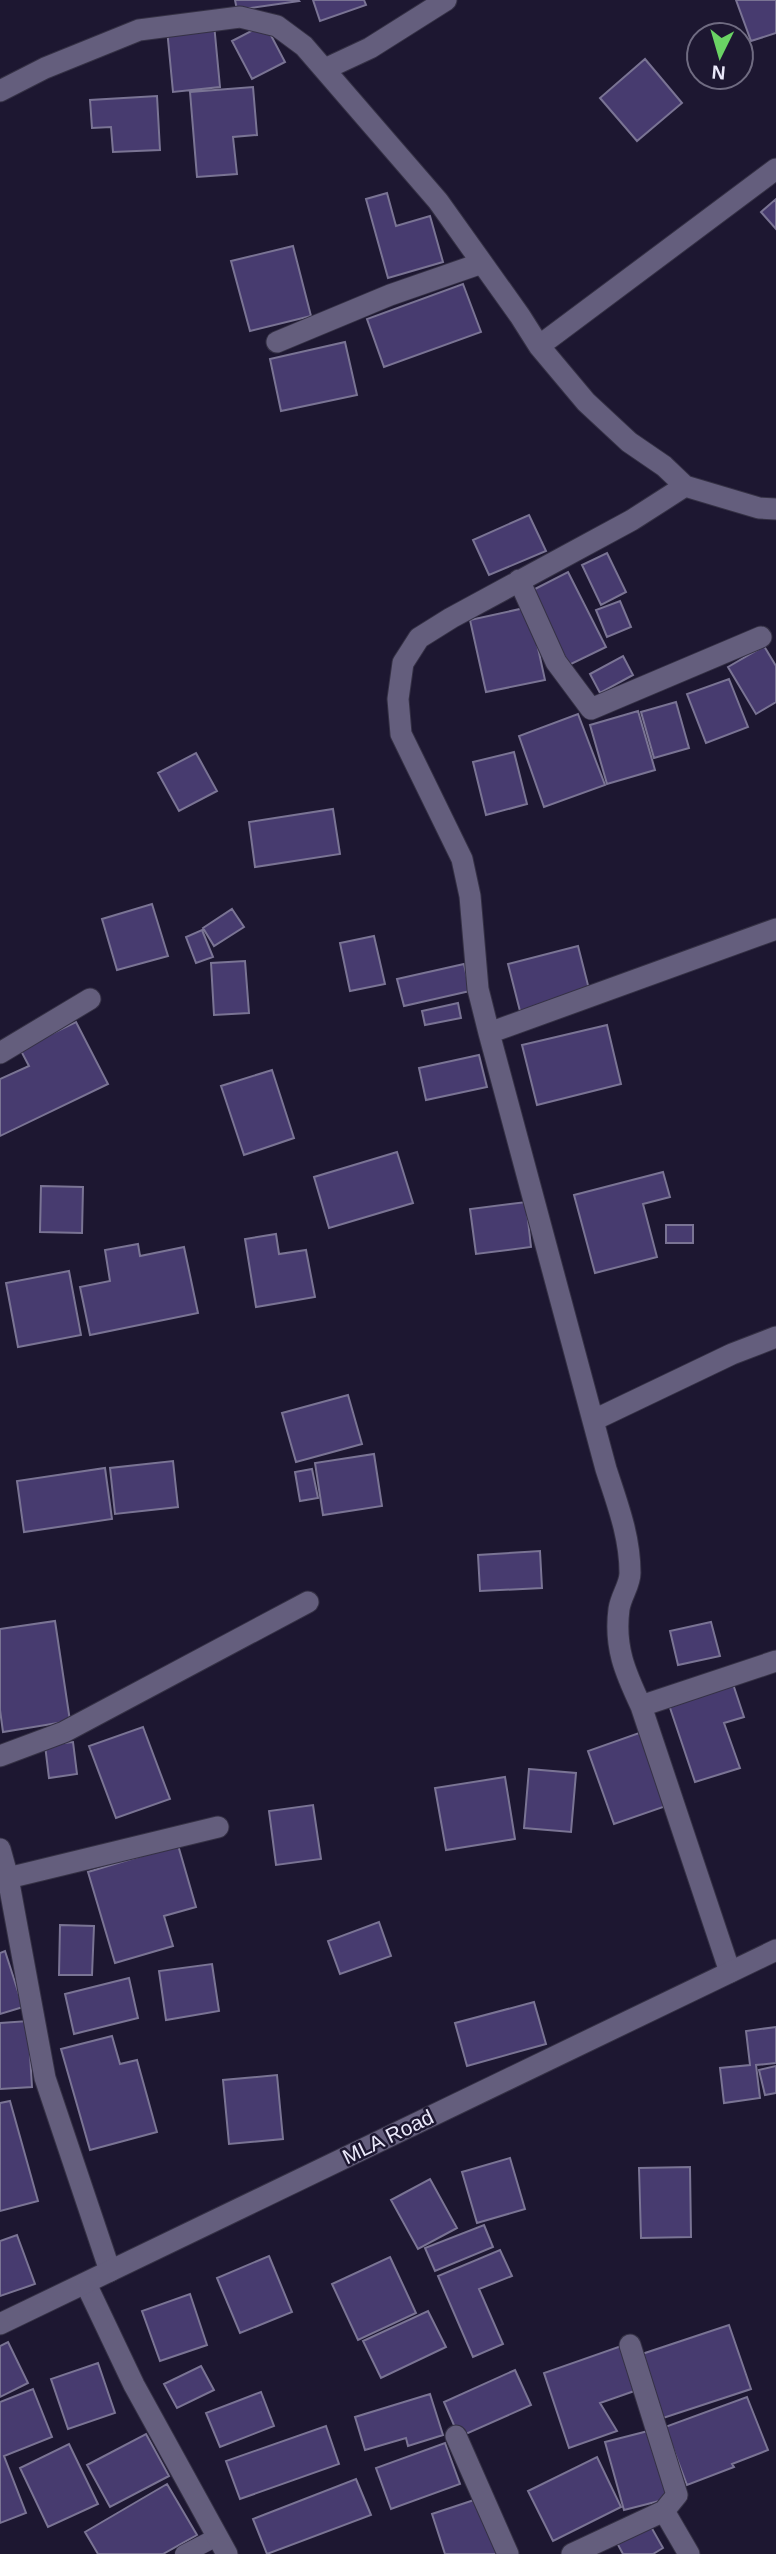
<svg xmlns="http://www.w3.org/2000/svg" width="776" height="2554" font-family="Arial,sans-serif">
<rect width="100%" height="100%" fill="#1d1731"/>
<!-- building -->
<path fill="#473b6f" stroke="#7a7494" stroke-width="2" d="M235,0H298L299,1L237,10Z
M313,0H364L366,5L320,21Z
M736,0H776V33L751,41Z
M214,24L220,87L173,92L167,29Z
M265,24L285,62L252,79L232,41Z
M645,59L682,103L637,141L600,98Z
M253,87L257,135L233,137L237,174L197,177L190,92Z
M157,96L160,150L113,152L111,127L92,128L90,100Z
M387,193L396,226L430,216L443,262L388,278L366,199Z
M776,199V229L761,212Z
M293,246L311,316L250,331L231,261Z
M463,284L481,332L384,367L367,319Z
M345,342L357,395L281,411L270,359Z
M529,515L546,551L489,575L473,540Z
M607,553L626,592L601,605L582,565Z
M568,572L606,647L569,665L531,591Z
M620,601L631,627L607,637L596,610Z
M529,607L545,680L486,692L470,620Z
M764,646L776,666V702L756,714L728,667Z
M623,656L633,675L600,693L590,674Z
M729,679L748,727L706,743L687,694Z
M676,702L689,748L654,758L641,712Z
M638,711L655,770L607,784L590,725Z
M578,714L605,785L544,807L519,736Z
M514,752L527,804L486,815L473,762Z
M196,753L217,791L179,811L158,773Z
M333,809L340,854L255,867L249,822Z
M152,904L168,956L117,970L102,919Z
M232,909L244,927L214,946L203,928Z
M202,930L213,957L196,963L186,937Z
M374,936L385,984L350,991L340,943Z
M578,946L590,993L520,1011L508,964Z
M245,961L249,1013L214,1015L211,963Z
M464,964L470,991L404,1006L397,979Z
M458,1003L461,1018L425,1025L422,1011Z
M76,1022L108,1084L0,1136V1079L29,1066L20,1049Z
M607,1025L621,1084L537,1105L522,1045Z
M479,1055L487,1087L426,1100L419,1068Z
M272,1070L294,1138L244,1155L221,1086Z
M397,1152L413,1203L329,1228L314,1177Z
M663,1172L670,1197L643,1204L657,1257L595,1273L574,1195Z
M41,1186L83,1187L82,1233L40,1232Z
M526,1202L531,1247L476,1254L470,1209Z
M666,1225H693V1243H666Z
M276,1234L279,1254L306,1250L315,1297L256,1307L245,1239Z
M138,1244L140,1256L184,1247L198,1313L90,1335L80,1287L110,1281L105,1250Z
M69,1271L81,1335L18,1347L6,1283Z
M348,1395L362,1444L296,1462L282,1413Z
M374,1454L382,1506L323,1515L315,1463Z
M173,1461L178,1507L115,1514L110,1468Z
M105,1468L112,1519L24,1532L17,1481Z
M312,1469L318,1498L300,1501L295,1472Z
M540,1551L542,1588L480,1591L478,1555Z
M55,1621L70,1721L3,1732L0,1710V1629Z
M711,1622L720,1656L678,1665L670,1631Z
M730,1675L744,1717L724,1723L740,1768L695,1782L666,1696Z
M143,1727L170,1799L116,1818L89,1746Z
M642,1732L669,1805L614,1824L588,1751Z
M73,1742L77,1774L49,1778L45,1745Z
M529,1769L576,1773L571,1832L524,1828Z
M505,1777L515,1839L446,1850L435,1788Z
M313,1805L321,1859L276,1865L269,1811Z
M178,1845L196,1907L164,1916L173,1946L115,1963L88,1872Z
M379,1922L391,1956L340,1974L328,1941Z
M60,1925L94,1926L92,1975H59Z
M5,1951L23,2007L0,2014V1953Z
M212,1964L219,2011L166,2020L159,1971Z
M129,1978L138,2018L74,2034L65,1994Z
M534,2002L546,2044L467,2066L455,2023Z
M28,2021L32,2087L0,2089V2023Z
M776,2027V2063L756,2065L760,2098L724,2103L720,2068L750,2065L746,2031Z
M112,2036L120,2064L137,2060L157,2132L90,2150L61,2049Z
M776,2066V2093L765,2095L759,2070Z
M277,2075L283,2139L229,2144L223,2080Z
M10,2101L38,2201L0,2211V2103Z
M510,2158L525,2209L477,2223L462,2172Z
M690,2167L691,2237L641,2238L639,2168Z
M430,2179L457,2228L418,2249L391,2200Z
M484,2225L493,2247L435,2271L425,2248Z
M17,2235L35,2284L0,2296V2241Z
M500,2250L512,2276L479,2289L503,2344L473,2357L438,2276Z
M269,2256L292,2312L240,2333L217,2278Z
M390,2257L416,2313L358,2340L332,2284Z
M190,2294L207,2345L160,2361L142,2311Z
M428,2311L446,2347L381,2378L363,2341Z
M729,2325L751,2389L657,2420L636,2356Z
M8,2342L28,2383L0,2397V2346Z
M627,2344L640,2389L600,2403L617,2431L569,2448L544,2373Z
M98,2363L115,2413L68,2429L51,2379Z
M201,2366L214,2390L177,2408L164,2384Z
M515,2370L531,2405L459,2437L444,2402Z
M33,2389L52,2437L4,2456L26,2513L0,2523V2402Z
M261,2392L274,2426L220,2447L206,2413Z
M430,2394L443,2435L408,2446L406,2438L365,2450L355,2417Z
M747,2397L768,2450L732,2464L734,2467L687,2485L665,2427Z
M326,2426L339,2464L240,2499L226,2461Z
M652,2430L671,2498L624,2510L605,2442Z
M146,2434L169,2476L110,2507L87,2465Z
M445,2443L460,2484L391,2509L376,2468Z
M69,2444L98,2504L48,2527L20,2468Z
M597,2457L621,2507L553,2541L528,2491Z
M356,2479L371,2515L267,2554L253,2519Z
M167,2484L197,2535L163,2554H98L85,2532Z
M480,2498L499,2554H445L432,2514Z
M650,2525L663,2548L653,2554H623L617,2543Z"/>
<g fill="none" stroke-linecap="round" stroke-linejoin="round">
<!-- service casing -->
<g stroke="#353145" stroke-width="19">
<path id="service" d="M184,2554L217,2537"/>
</g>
<!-- minor casing -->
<g stroke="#353145" stroke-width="23">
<path id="minor" d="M325,69L370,48L446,0
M0,91L45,68L139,30L240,17L277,26L304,46L438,201L520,316L539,346L586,402L629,442L664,466L685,486L759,508L776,509
M277,342L390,295L482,263
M539,346L776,169
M685,486L632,520L451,618L419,638L403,663L398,699L401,734L462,859L470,896L478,989L489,1033L606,1469C617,1503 630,1536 630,1573C630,1585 621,1596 619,1609C614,1647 625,1672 641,1706L730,1972
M519,580L556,662L591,709L761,637
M489,1033L776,929
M0,1053L90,999
M594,1420L732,1354L776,1337
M641,1706L776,1661
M0,1756L64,1732L308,1602
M0,1849L8,1878L45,2078L110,2271
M8,1878L218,1827
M86,2284L134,2385L227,2554
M630,2345L677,2495L664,2511
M456,2436L508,2554
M572,2554L664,2511L689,2554"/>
</g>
<!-- tertiary casing -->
<g stroke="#353145" stroke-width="23">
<path id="tertiary" d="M0,2324L776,1950"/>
</g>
<!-- service -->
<use href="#service" stroke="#645e7d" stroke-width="18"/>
<!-- minor -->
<use href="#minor" stroke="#645e7d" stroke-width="21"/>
<!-- tertiary -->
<use href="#tertiary" stroke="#645e7d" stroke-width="21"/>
</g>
<g text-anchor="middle" stroke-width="5" stroke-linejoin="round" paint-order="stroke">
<!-- street labels -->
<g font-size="21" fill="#eae8fa" stroke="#1d1731">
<text transform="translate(388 2137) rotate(-26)" y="7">MLA Road</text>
</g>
</g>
<!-- north arrow -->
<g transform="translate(720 56) rotate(185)"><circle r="33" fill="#1d1731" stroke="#6f6b81" stroke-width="2"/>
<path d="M0-5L12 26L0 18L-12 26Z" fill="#6ad364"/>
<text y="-10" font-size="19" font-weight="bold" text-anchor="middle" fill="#eae8fa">N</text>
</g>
</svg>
